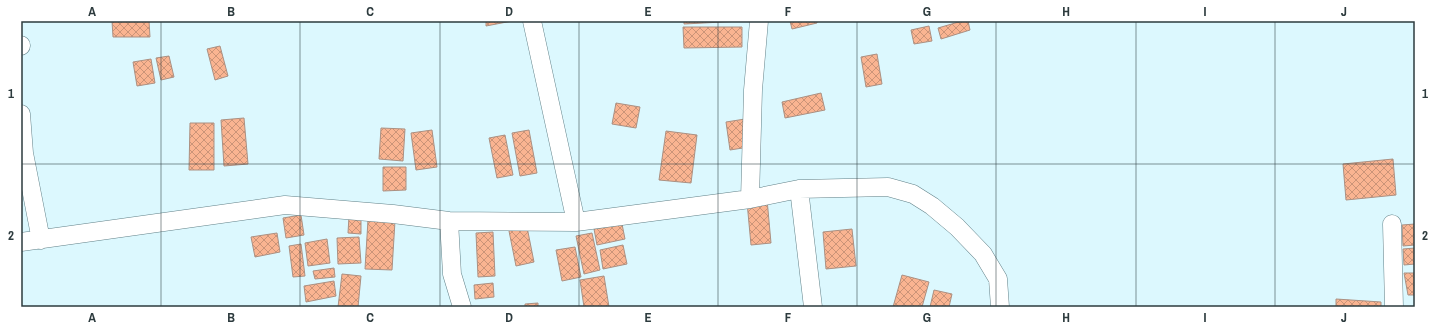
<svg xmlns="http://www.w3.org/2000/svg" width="1436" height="328" font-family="'Archivo Narrow',sans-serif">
<defs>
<pattern id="building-cross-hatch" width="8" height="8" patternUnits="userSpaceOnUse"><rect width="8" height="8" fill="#fab491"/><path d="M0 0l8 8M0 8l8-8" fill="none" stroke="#cb9478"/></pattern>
</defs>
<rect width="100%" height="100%" fill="#dcf8fe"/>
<!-- building -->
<path fill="url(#building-cross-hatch)" stroke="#ab9082" d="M112,21H149L150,37H113Z
M486,21H512L486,26Z
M684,21H741L684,24Z
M790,21H817V23L792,29Z
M962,21H968L970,30L941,39L938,28Z
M929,26L932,41L914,44L911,30Z
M683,27H742V47L684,48Z
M220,46L228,76L215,80L207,49Z
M877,54L882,84L866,87L861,57Z
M169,56L174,77L161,80L156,58Z
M151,59L155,83L137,86L133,62Z
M821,93L825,110L785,118L782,102Z
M616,103L640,107L636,128L612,124Z
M244,118L248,164L224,166L221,120Z
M745,119L749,147L730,150L726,122Z
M190,123H214V170H189Z
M381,128L405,129L403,161L379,159Z
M432,130L437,167L416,170L411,133Z
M529,130L537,173L520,176L512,133Z
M666,131L697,135L691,183L659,180Z
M505,135L513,175L497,178L489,138Z
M1393,159L1396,195L1346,200L1343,164Z
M383,167H406V190L383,191Z
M767,199L771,243L751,245L747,202Z
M301,215L304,235L286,238L283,218Z
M349,216H361V234L348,233Z
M368,220L395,221L392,270L365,269Z
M622,224L625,239L597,245L594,229Z
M1415,224V245L1403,246L1402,225Z
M527,227L534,262L516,266L509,231Z
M852,229L856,266L826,269L823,232Z
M493,232L495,276L478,277L476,233Z
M277,233L280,252L255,257L251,237Z
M592,233L600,270L584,274L576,236Z
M359,237L361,263L338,264L337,238Z
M327,239L330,263L308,266L305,243Z
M301,244L305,276L293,277L289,246Z
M623,245L627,264L603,269L600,250Z
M575,247L581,277L562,281L556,250Z
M1415,248V264L1404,265L1403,249Z
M334,268L335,277L315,279L313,271Z
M1404,273H1415V295H1408Z
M342,274L361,276L358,307H338Z
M902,275L929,282L922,307H893Z
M604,276L609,307H584L580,280Z
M334,281L336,296L306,302L304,286Z
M493,283L494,297L475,299L474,285Z
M934,290L952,294L949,307H930Z
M1336,299L1381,302V307H1336Z
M538,303V307H525V304Z"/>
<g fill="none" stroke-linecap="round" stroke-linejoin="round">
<!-- street casing -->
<g stroke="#618188" stroke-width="19">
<path id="street" d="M532,21L576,222
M21,45V46
M21,114L24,153L41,240
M799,189L813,307
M750,199L753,90L759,21
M449,221L452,274L462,307
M1392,224L1394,307
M21,242L285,205L393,214L449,221L576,222L750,199L799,189L888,187L913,194L932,206L957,227L983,254L998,279L1000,307"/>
</g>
<!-- street -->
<use href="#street" stroke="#fff" stroke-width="18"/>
</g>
<!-- grid -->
<path fill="none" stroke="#2d3b3e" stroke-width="1" stroke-opacity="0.55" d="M161,21V307M300,21V307M440,21V307M579,21V307M718,21V307M857,21V307M996,21V307M1136,21V307M1275,21V307M21,164H1415"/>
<!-- border -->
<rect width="1436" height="328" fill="none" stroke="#ffffff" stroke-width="44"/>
<rect x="22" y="22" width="1392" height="284" fill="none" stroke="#2d3b3e" stroke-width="1.5"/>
<g font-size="13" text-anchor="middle" font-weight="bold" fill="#2d3b3e">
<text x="92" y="16">A</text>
<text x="231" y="16">B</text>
<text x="370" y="16">C</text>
<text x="509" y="16">D</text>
<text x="648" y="16">E</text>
<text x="788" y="16">F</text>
<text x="927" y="16">G</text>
<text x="1066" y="16">H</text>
<text x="1205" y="16">I</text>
<text x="1344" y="16">J</text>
<text x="11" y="98">1</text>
<text x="1425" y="98">1</text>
<text x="11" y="240">2</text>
<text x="1425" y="240">2</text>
<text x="92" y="322">A</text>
<text x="231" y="322">B</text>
<text x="370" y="322">C</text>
<text x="509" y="322">D</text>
<text x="648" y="322">E</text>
<text x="788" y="322">F</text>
<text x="927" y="322">G</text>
<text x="1066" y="322">H</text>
<text x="1205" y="322">I</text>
<text x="1344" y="322">J</text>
</g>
</svg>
